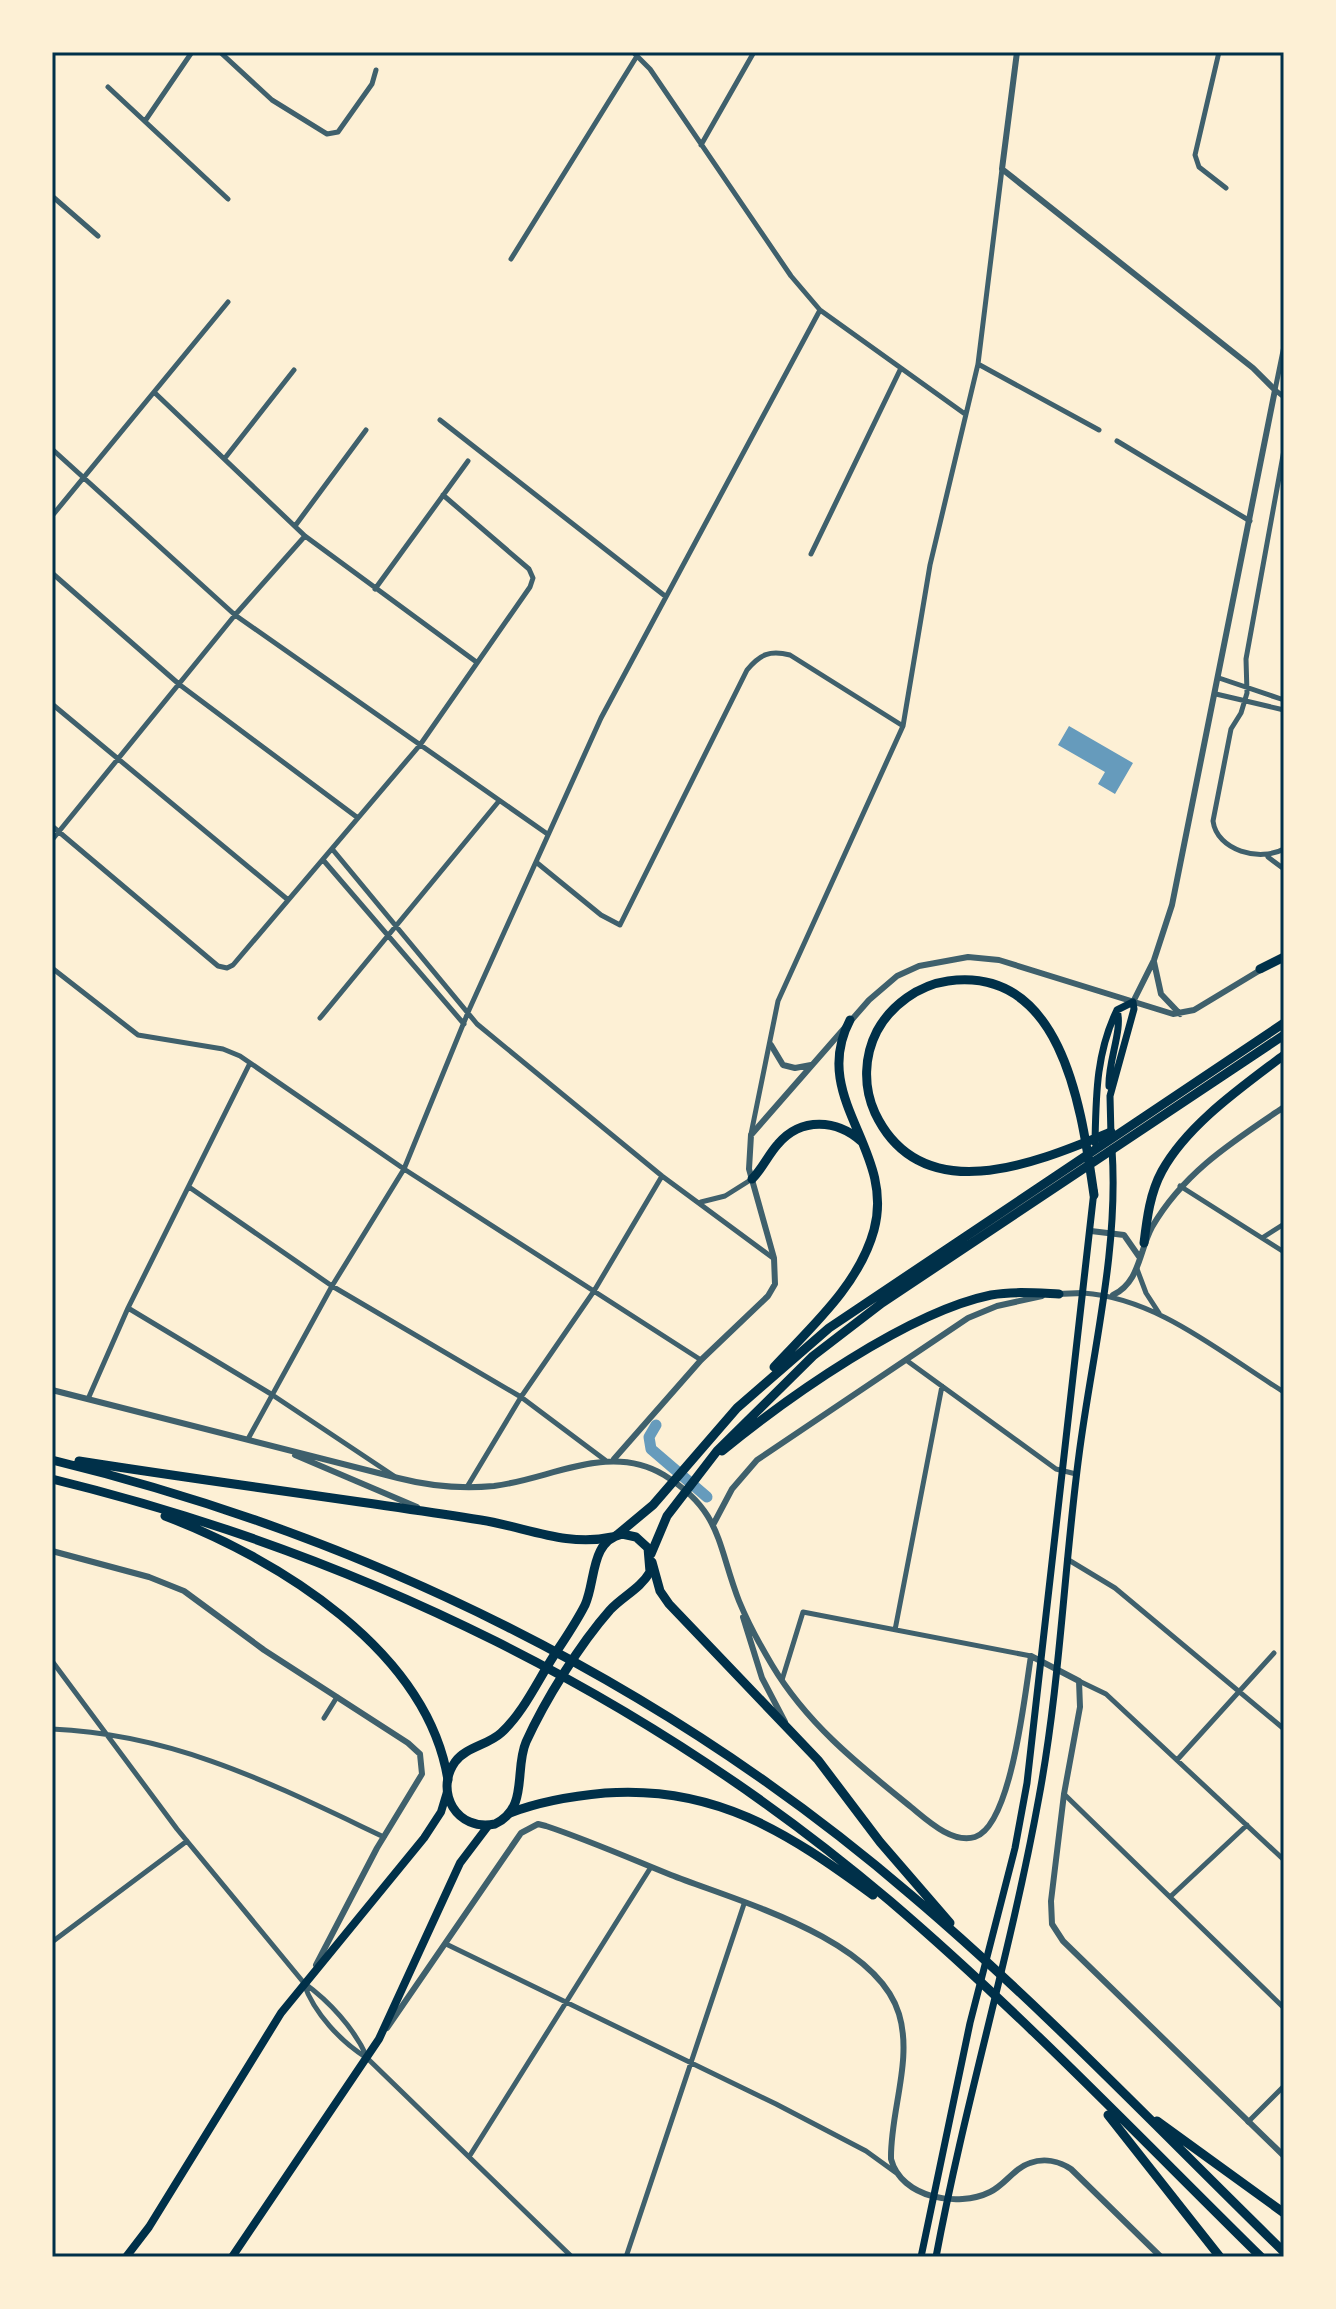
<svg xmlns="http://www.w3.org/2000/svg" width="1336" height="2309" font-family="Georgia,serif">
<rect width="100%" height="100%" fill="#fdf0d5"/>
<!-- water -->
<path fill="#669bbc" d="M1069,726L1133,763L1115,794L1098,784L1105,772L1058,745Z"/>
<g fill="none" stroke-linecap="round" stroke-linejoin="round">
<!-- canal -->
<path stroke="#669bbc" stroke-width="11" d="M656,1425L649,1437L651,1449L707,1497"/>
<!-- minor -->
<path stroke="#3f606c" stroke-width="5" d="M220,52L272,100L327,134L338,132L372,84L376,70
M633,52L650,69L791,276L820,310L965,414
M1219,52L1195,155L1199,167L1226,188
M108,87L228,199
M145,121L192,52
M701,145L754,52
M52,196L98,236
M511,259L637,56
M1284,346L1275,390L1284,397
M978,364L1099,430
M155,393L305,536L475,661
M440,420L665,596
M1117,441L1250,521
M52,449L235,615L546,833
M1284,450L1246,659L1247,693L1241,713L1231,729L1213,821C1217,851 1260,862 1284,849
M225,458L294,370
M52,516L228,302
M295,526L366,430
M811,554L900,370
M52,573L180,685L358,818
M375,589L468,461
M1219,678L1284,700
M1216,694L1284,710
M52,704L287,899
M52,826L218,966L227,968L233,965L420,745L530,587L533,578L529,569L443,495
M52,840L235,615L305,536
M333,850L477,1024L662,1176L773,1258
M1268,857L1284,869
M324,861L464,1024
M536,862L601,915L620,925L747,670C760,654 770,650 790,655L903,726
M52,968L138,1035L223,1049L240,1056L404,1169L701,1360
M320,1018L499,801
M751,1134L778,1001L903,726L930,565L978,364L1002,169
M1180,1186L1284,1252
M189,1187L332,1286L521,1397L605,1460
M701,1202L725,1196L752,1179
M1262,1238L1284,1224
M1137,1269L1146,1293L1159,1313
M1083,1293C1158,1298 1222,1354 1284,1392
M128,1308L271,1394L394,1476
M906,1360L1056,1469L1076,1474
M88,1399L128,1308L250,1063
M248,1439L332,1286L404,1169L469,1010L601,718L820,310
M467,1487L521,1397L594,1291L662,1176
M1067,1559L1115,1588L1284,1729
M895,1630L942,1386
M52,1661L177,1829L304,1983C329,2001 354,2028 367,2057
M782,1680L803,1612L1031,1656
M1079,1681L1106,1694L1284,1860
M324,1718L337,1697
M52,1729C176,1734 274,1785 384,1837
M1177,1760L1274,1653
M1064,1794L1284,2008
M1170,1897L1247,1825
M52,1942L187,1841
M446,1944L776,2104L866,2151L895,2172
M304,1984C314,2013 341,2042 367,2058L572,2257
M1248,2122L1284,2086
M469,2157L651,1867
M626,2257L744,1904"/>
<!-- tertiary -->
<path stroke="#3f606c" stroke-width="6" d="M1017,52L1002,169L1253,368L1275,390L1172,905L1154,960L1133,1002
M1154,962L1161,994L1180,1014
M771,1045L783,1065L795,1068L811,1065
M1091,1231L1124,1235L1140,1258
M1057,1294L1083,1293
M1113,1295C1140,1282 1139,1251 1152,1227C1184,1172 1232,1142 1284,1107
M52,1390L398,1478C429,1486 462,1489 494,1486C551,1479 609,1442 664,1475C722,1511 717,1544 739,1601C748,1623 760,1645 772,1665C807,1724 859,1765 911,1807C927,1820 952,1844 975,1837C1012,1825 1025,1691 1031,1656L1079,1681L1080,1707L1064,1794L1051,1901L1052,1924L1063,1941L1284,2156
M295,1455L417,1507
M614,1459L701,1360L768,1296L775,1284L774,1258L749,1169L751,1135L869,1000L897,976L919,966L968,957L999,960L1173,1014L1194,1010L1262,969
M714,1523L732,1489L757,1460L968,1318L997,1306L1042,1296
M52,1551L149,1577L184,1591L264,1650L408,1743L420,1754L422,1774L377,1848L316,1965
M743,1617L762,1678L785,1722
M387,2028L521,1833L538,1824L546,1826C588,1840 629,1858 671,1875C737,1901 876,1938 899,2014C913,2060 890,2112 891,2159C901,2198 958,2208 990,2192C1005,2185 1014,2168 1030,2163C1044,2158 1059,2161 1071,2169L1161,2257"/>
<!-- secondary -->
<path stroke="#003049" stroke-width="7" d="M1109,1086C1108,1061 1123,1030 1117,1010
M1095,1143C1096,1096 1096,1053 1117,1010L1133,1002L1134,1009L1110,1096L1111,1136
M921,2257L970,2023L1015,1848L1027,1783L1094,1191
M936,2257C965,2102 1011,1952 1039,1797C1060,1684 1064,1568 1079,1455C1092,1354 1119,1251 1112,1149"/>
<!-- primary -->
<path stroke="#003049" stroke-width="8" d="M126,2257L149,2227L281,2013L424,1838L441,1812L447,1792
M232,2257L379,2039L460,1863L488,1826"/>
<!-- trunk -->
<path stroke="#003049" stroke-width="9" d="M622,1534L636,1537L648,1548L650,1572C640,1589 623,1596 610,1610C580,1644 545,1700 526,1742C514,1770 529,1808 495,1824C457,1832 434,1792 455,1762C466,1747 488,1745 501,1733C523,1713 537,1682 553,1657C564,1640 576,1623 585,1605C596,1581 590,1541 622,1534Z"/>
<!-- motorway -->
<path stroke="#003049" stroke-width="9" d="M1260,969L1284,957
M752,1179C763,1168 768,1155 778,1144C801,1117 837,1119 862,1142
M1094,1195C1082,1115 1065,965 948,981C919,985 891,1005 877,1031C864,1056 863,1087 875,1113C922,1212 1038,1162 1111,1132
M1144,1243C1147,1218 1150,1193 1162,1171C1188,1124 1242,1087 1284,1055
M774,1367C811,1327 859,1285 874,1230C896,1150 809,1098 850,1020
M722,1451C788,1397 908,1312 991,1295C1013,1291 1037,1293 1059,1294
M52,1460C368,1537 664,1683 911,1895C1042,2006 1161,2132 1284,2252
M79,1461C212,1482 347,1499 481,1520C526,1527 566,1547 612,1537
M52,1479C359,1554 649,1696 890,1901C1020,2012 1139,2137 1261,2257
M165,1516C278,1559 427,1650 448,1780
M617,1535L653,1505L737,1408L829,1328L1284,1023
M651,1554L667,1516L717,1451L813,1356L882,1303L1284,1035
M652,1562L660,1591L669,1604L818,1760L880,1842L950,1923
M510,1813C541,1801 572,1796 605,1793C715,1785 787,1832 873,1895
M1108,2115L1220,2257
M1157,2121L1284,2213"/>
</g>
<!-- border -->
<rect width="1336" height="2309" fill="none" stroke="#fdf0d5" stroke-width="108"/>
<rect x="54" y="54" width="1228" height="2201" fill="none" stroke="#003049" stroke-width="3"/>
</svg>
